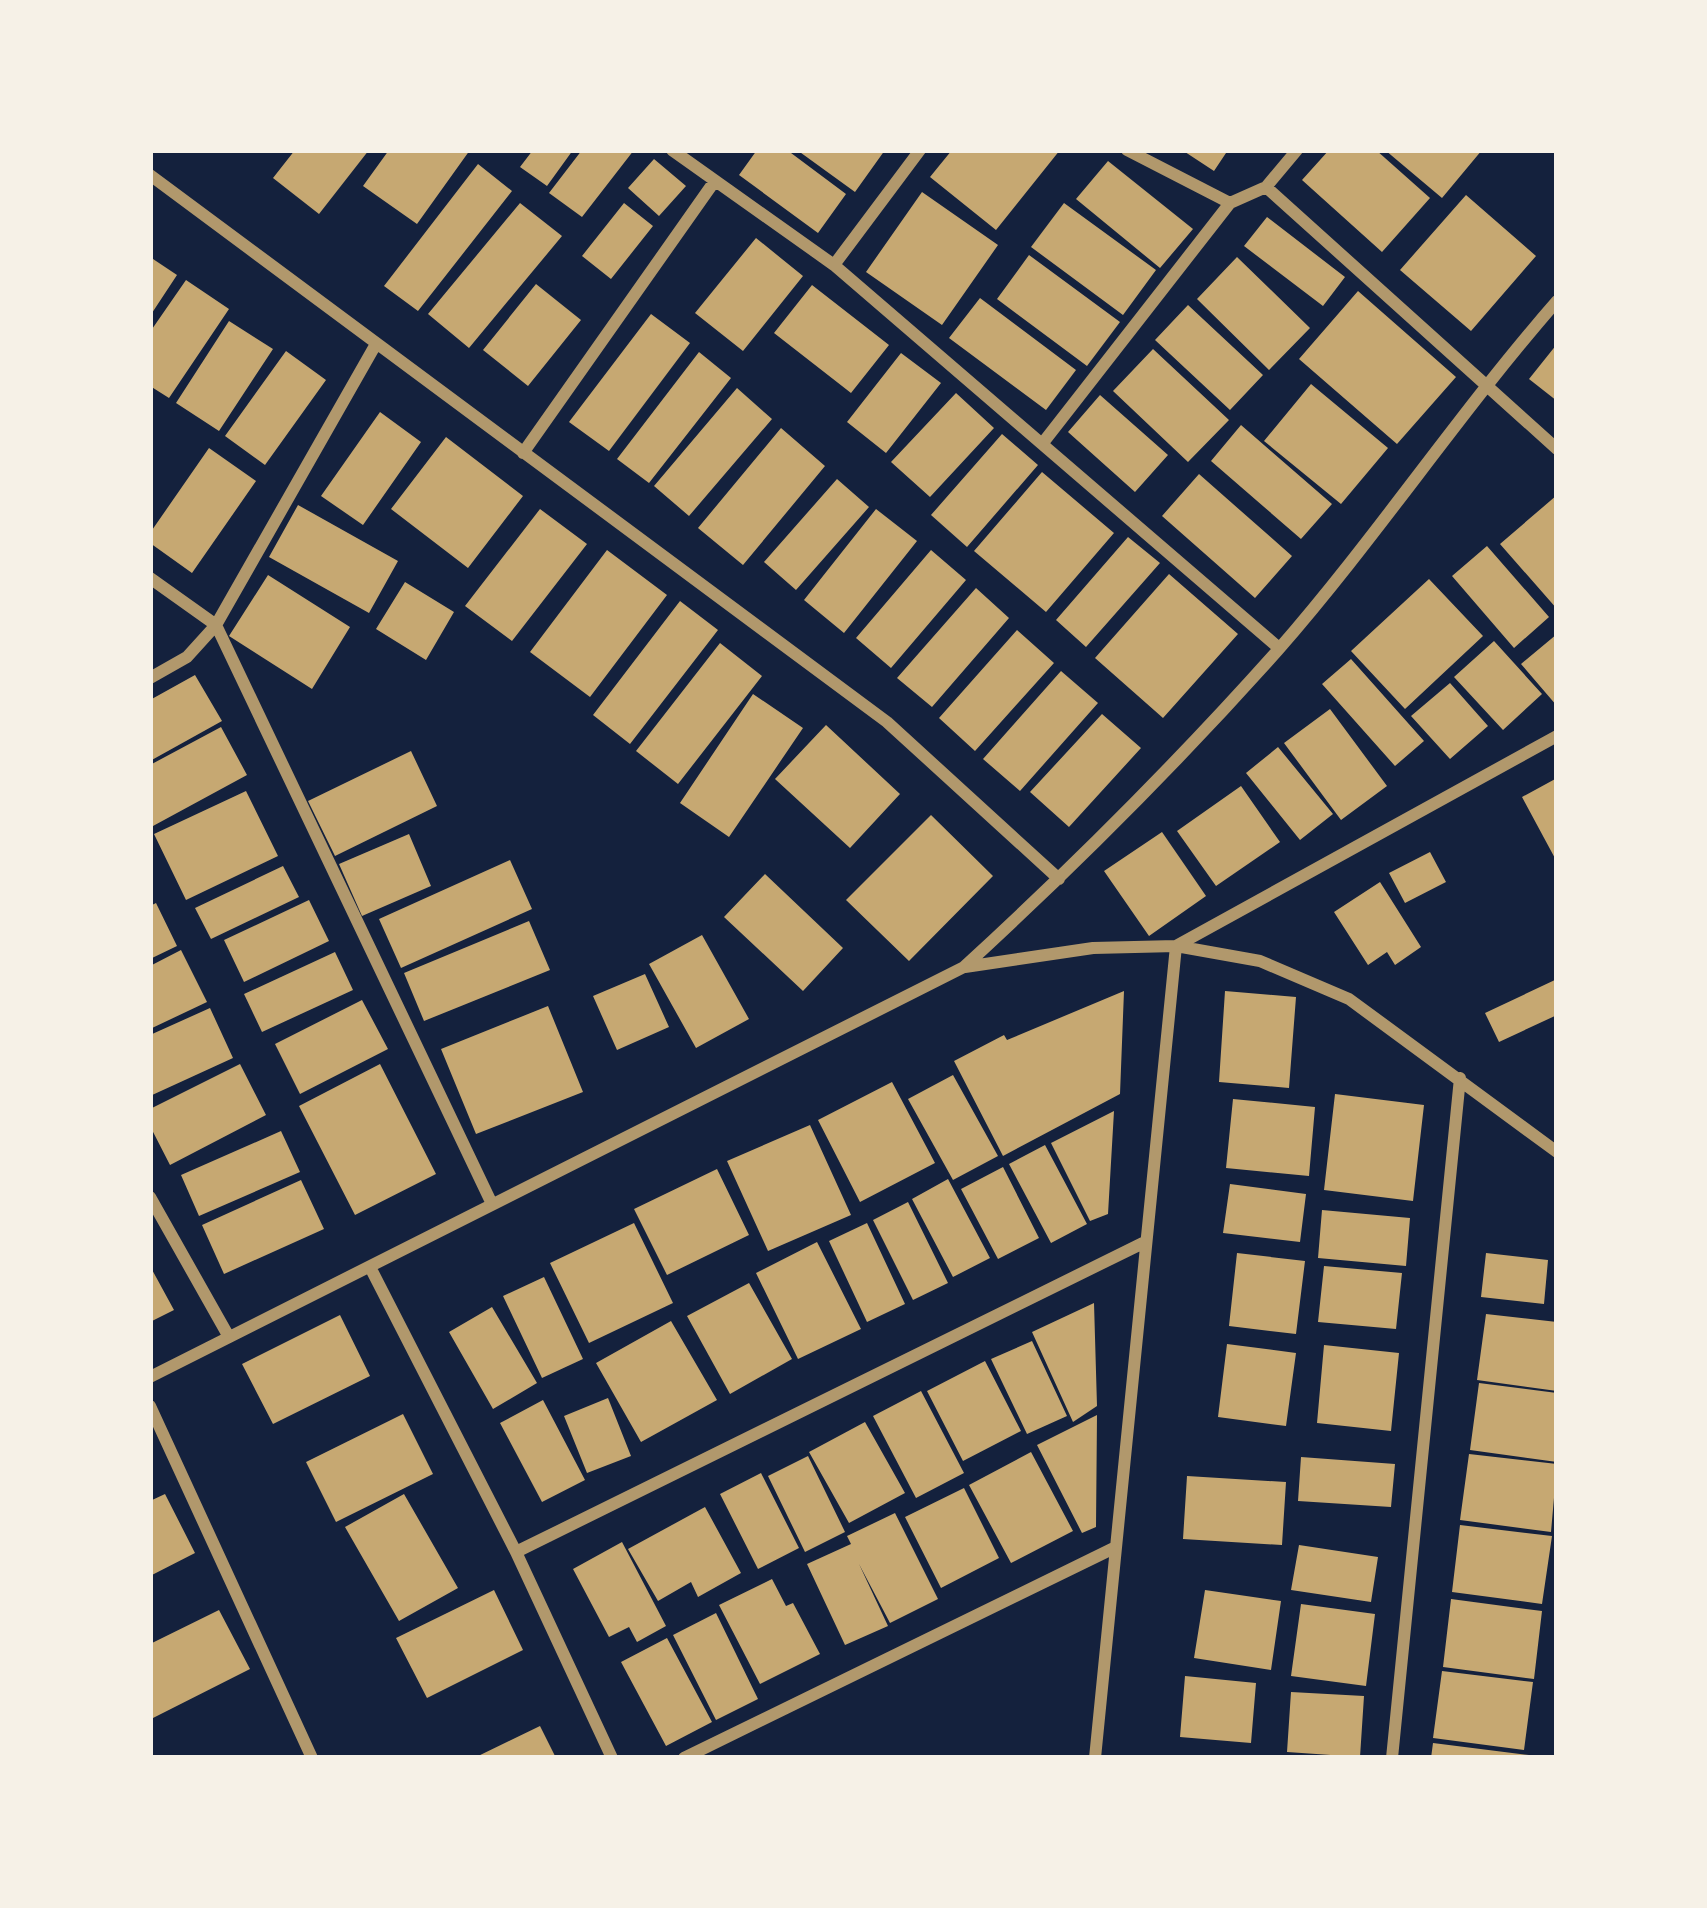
<svg xmlns="http://www.w3.org/2000/svg" width="1707" height="1908" font-family="Figtree,sans-serif">
<rect width="100%" height="100%" fill="#14213d"/>
<!-- building -->
<path fill="#c6a872" d="M295,150H369L319,214L273,178Z
M389,150H470L417,224L363,186Z
M533,150H573L547,186L520,167Z
M582,150H634L582,217L549,193Z
M757,150H787L846,194L818,233L739,175Z
M797,150H885L855,192Z
M952,150H1060L996,230L930,177Z
M1182,150H1228L1214,171Z
M1329,150H1376L1430,198L1382,252L1302,180Z
M1385,150H1482L1442,198Z
M654,159L686,186L659,216L628,188Z
M1108,161L1193,229L1160,268L1076,199Z
M478,164L512,191L418,311L384,286Z
M922,192L998,245L942,325L866,272Z
M1466,195L1536,256L1471,331L1400,270Z
M520,203L562,236L469,348L428,314Z
M624,203L653,226L611,279L582,256Z
M1064,203L1156,270L1123,315L1031,247Z
M1267,217L1345,277L1323,306L1244,246Z
M756,238L803,276L743,351L695,313Z
M1029,255L1120,322L1087,366L997,299Z
M150,257L177,275L150,316Z
M1237,257L1310,328L1269,370L1197,299Z
M186,280L229,309L169,398L150,386V332Z
M536,284L581,320L528,386L483,350Z
M812,285L889,345L851,393L774,333Z
M1358,291L1456,377L1397,444L1299,359Z
M980,298L1076,370L1046,410L949,338Z
M1188,305L1263,375L1230,410L1155,340Z
M651,314L690,343L609,451L569,422Z
M229,321L273,349L219,431L176,403Z
M1557,344V401L1529,379Z
M1153,349L1229,420L1188,462L1113,391Z
M286,351L326,380L265,465L225,436Z
M699,352L731,378L649,483L617,459Z
M901,353L941,383L886,453L847,422Z
M1311,384L1388,448L1341,504L1264,441Z
M737,388L772,419L689,516L654,486Z
M956,393L994,428L930,497L891,462Z
M1100,395L1168,455L1135,492L1068,432Z
M380,412L421,442L363,525L321,496Z
M1241,425L1332,504L1301,539L1211,461Z
M781,428L825,466L743,565L698,528Z
M1002,434L1038,465L967,547L931,515Z
M446,437L523,496L468,568L391,509Z
M209,448L256,481L192,573L150,543V533Z
M1042,472L1114,533L1046,612L974,551Z
M1199,474L1292,556L1255,598L1162,516Z
M837,479L869,507L796,590L764,562Z
M1557,495V609L1500,544Z
M298,505L398,561L369,613L269,557Z
M540,509L587,544L512,641L465,606Z
M876,509L917,541L844,633L804,600Z
M1128,537L1160,563L1086,647L1056,620Z
M1487,546L1549,617L1514,648L1452,576Z
M607,550L667,595L590,697L530,652Z
M931,550L966,580L891,668L856,638Z
M1169,574L1238,634L1163,718L1095,658Z
M268,575L350,627L312,689L229,636Z
M1429,579L1483,636L1405,709L1351,651Z
M405,582L454,612L426,660L376,629Z
M976,588L1009,618L932,707L897,678Z
M680,601L718,630L630,744L593,715Z
M1017,630L1054,663L975,751L939,718Z
M1557,634V706L1521,664Z
M1494,641L1542,694L1503,730L1454,677Z
M720,643L762,676L678,784L636,751Z
M1351,659L1424,741L1395,766L1322,684Z
M1061,671L1098,703L1020,791L983,759Z
M195,675L222,721L150,761V700Z
M1450,683L1488,726L1450,759L1411,716Z
M753,694L803,728L729,837L680,803Z
M1330,709L1387,786L1341,820L1284,743Z
M1102,714L1141,748L1069,827L1030,792Z
M826,725L900,794L850,848L775,779Z
M221,727L247,775L153,826L150,765Z
M1278,747L1333,814L1300,840L1246,773Z
M411,751L437,806L335,856L308,801Z
M1557,778V862L1522,797Z
M1241,786L1280,842L1216,886L1177,831Z
M246,791L278,856L186,900L154,834Z
M931,815L993,876L909,961L846,900Z
M1162,832L1206,896L1149,936L1104,871Z
M409,834L431,886L362,916L339,864Z
M1430,852L1446,882L1405,903L1389,873Z
M510,860L532,909L401,968L379,919Z
M283,866L299,897L211,939L195,908Z
M765,874L843,948L803,991L724,917Z
M1380,882L1421,947L1395,965L1387,952L1368,965L1334,912Z
M309,900L329,941L244,982L224,940Z
M156,903L177,946L150,959V906Z
M529,921L550,970L424,1021L404,973Z
M702,935L749,1019L696,1048L649,964Z
M181,950L207,1002L150,1029V966Z
M335,952L353,990L262,1032L244,994Z
M645,974L669,1027L617,1050L593,996Z
M1557,979V1015L1499,1042L1485,1013Z
M1124,991L1120,1094L1003,1156L954,1061L1004,1035L1007,1040Z
M1225,991L1296,997L1289,1088L1219,1082Z
M362,1000L388,1049L300,1094L275,1044Z
M548,1006L583,1092L476,1134L441,1049Z
M210,1008L233,1058L150,1096V1035Z
M240,1064L266,1115L170,1165L150,1126V1109Z
M380,1064L436,1174L355,1215L299,1106Z
M953,1075L998,1156L953,1180L908,1099Z
M892,1082L935,1163L860,1202L818,1120Z
M1335,1094L1424,1105L1413,1201L1324,1190Z
M1233,1099L1315,1107L1309,1176L1226,1168Z
M1114,1111L1108,1214L1090,1221L1051,1143Z
M810,1125L851,1215L768,1251L727,1161Z
M281,1131L300,1172L199,1216L181,1175Z
M1045,1145L1087,1224L1051,1243L1009,1164Z
M1003,1167L1039,1238L998,1259L961,1189Z
M717,1169L749,1235L667,1275L634,1209Z
M948,1179L990,1258L953,1277L912,1199Z
M301,1180L324,1229L224,1274L202,1225Z
M1230,1184L1306,1194L1300,1242L1223,1233Z
M908,1202L948,1283L913,1300L873,1220Z
M1322,1210L1410,1218L1406,1266L1318,1258Z
M634,1223L673,1303L589,1343L550,1263Z
M867,1223L905,1304L867,1322L829,1241Z
M817,1242L861,1329L798,1359L756,1273Z
M1237,1253L1305,1261L1296,1334L1229,1326Z
M1486,1253L1548,1260L1544,1304L1481,1297Z
M150,1266L174,1310L150,1322Z
M1324,1266L1402,1273L1396,1329L1318,1322Z
M544,1277L583,1359L542,1378L503,1296Z
M749,1283L792,1359L730,1394L687,1316Z
M1094,1303L1097,1406L1073,1422L1032,1332Z
M492,1307L537,1383L493,1409L449,1332Z
M1486,1314L1557,1322V1391L1477,1380Z
M340,1315L370,1376L273,1424L242,1364Z
M671,1321L717,1400L641,1442L596,1363Z
M1032,1341L1067,1416L1027,1434L991,1359Z
M1227,1344L1296,1353L1286,1426L1218,1417Z
M1324,1345L1399,1353L1391,1431L1317,1423Z
M985,1361L1021,1431L963,1461L927,1391Z
M1479,1383L1557,1393V1462L1470,1450Z
M921,1391L964,1473L916,1498L873,1416Z
M608,1398L631,1456L587,1473L564,1416Z
M543,1400L585,1480L542,1502L500,1423Z
M403,1414L433,1474L336,1522L306,1462Z
M1097,1415L1096,1527L1082,1533L1037,1445Z
M865,1422L905,1493L849,1523L809,1452Z
M1031,1452L1073,1531L1011,1563L969,1485Z
M1469,1454L1557,1464L1551,1532L1460,1520Z
M808,1456L845,1532L805,1552L768,1476Z
M1301,1457L1395,1464L1391,1507L1298,1501Z
M761,1473L799,1548L758,1569L720,1494Z
M1187,1476L1286,1482L1282,1545L1183,1539Z
M964,1488L999,1558L941,1588L905,1517Z
M165,1494L195,1553L150,1576V1501Z
M404,1494L458,1588L399,1621L345,1527Z
M705,1507L741,1573L698,1597L691,1582L658,1601L628,1549Z
M895,1513L938,1599L890,1623L859,1564L888,1626L845,1645L807,1564L851,1544L847,1536Z
M1460,1525L1552,1536L1542,1604L1452,1592Z
M622,1542L666,1626L637,1642L629,1627L609,1637L573,1569Z
M1299,1545L1378,1557L1371,1602L1291,1590Z
M772,1579L786,1606L793,1603L820,1654L760,1684L719,1605Z
M494,1590L523,1650L427,1698L396,1638Z
M1205,1590L1281,1601L1271,1670L1194,1658Z
M1451,1599L1542,1611L1534,1679L1443,1667Z
M1301,1604L1375,1614L1366,1686L1291,1676Z
M219,1610L250,1669L153,1718L150,1644Z
M716,1613L758,1699L716,1720L673,1635Z
M667,1638L712,1722L666,1746L621,1662Z
M1442,1671L1533,1682L1524,1750L1433,1738Z
M1185,1676L1256,1683L1251,1743L1180,1737Z
M1291,1692L1364,1696L1360,1757L1287,1752Z
M540,1726L556,1758H474Z
M1433,1743L1529,1755L1528,1758H1431Z"/>
<g fill="none" stroke-linecap="round" stroke-linejoin="round">
<!-- minor -->
<path stroke="#b1986c" stroke-width="12" d="M672,150L834,265L1279,648
M1127,150L1230,203L1266,187L1557,449
M150,175L887,722L1059,879
M1266,187L1297,150
M834,265L920,150
M1042,444L1230,203
M523,453L714,182
M150,578L216,625L492,1204
M150,678L187,657L216,625L376,344
M965,967L1093,948L1176,946L1557,736
M150,1197L229,1337
M370,1267L516,1552L612,1758
M150,1377L964,967C1073,867 1179,761 1278,650C1376,538 1459,413 1557,301
M150,1406L312,1758
M516,1552L1143,1243
M684,1758L1116,1547
M1095,1758L1176,946L1260,961L1349,999L1557,1152
M1392,1758L1460,1078"/>
</g>
<!-- border -->
<rect width="1707" height="1908" fill="none" stroke="#f6f1e7" stroke-width="306"/>
</svg>
